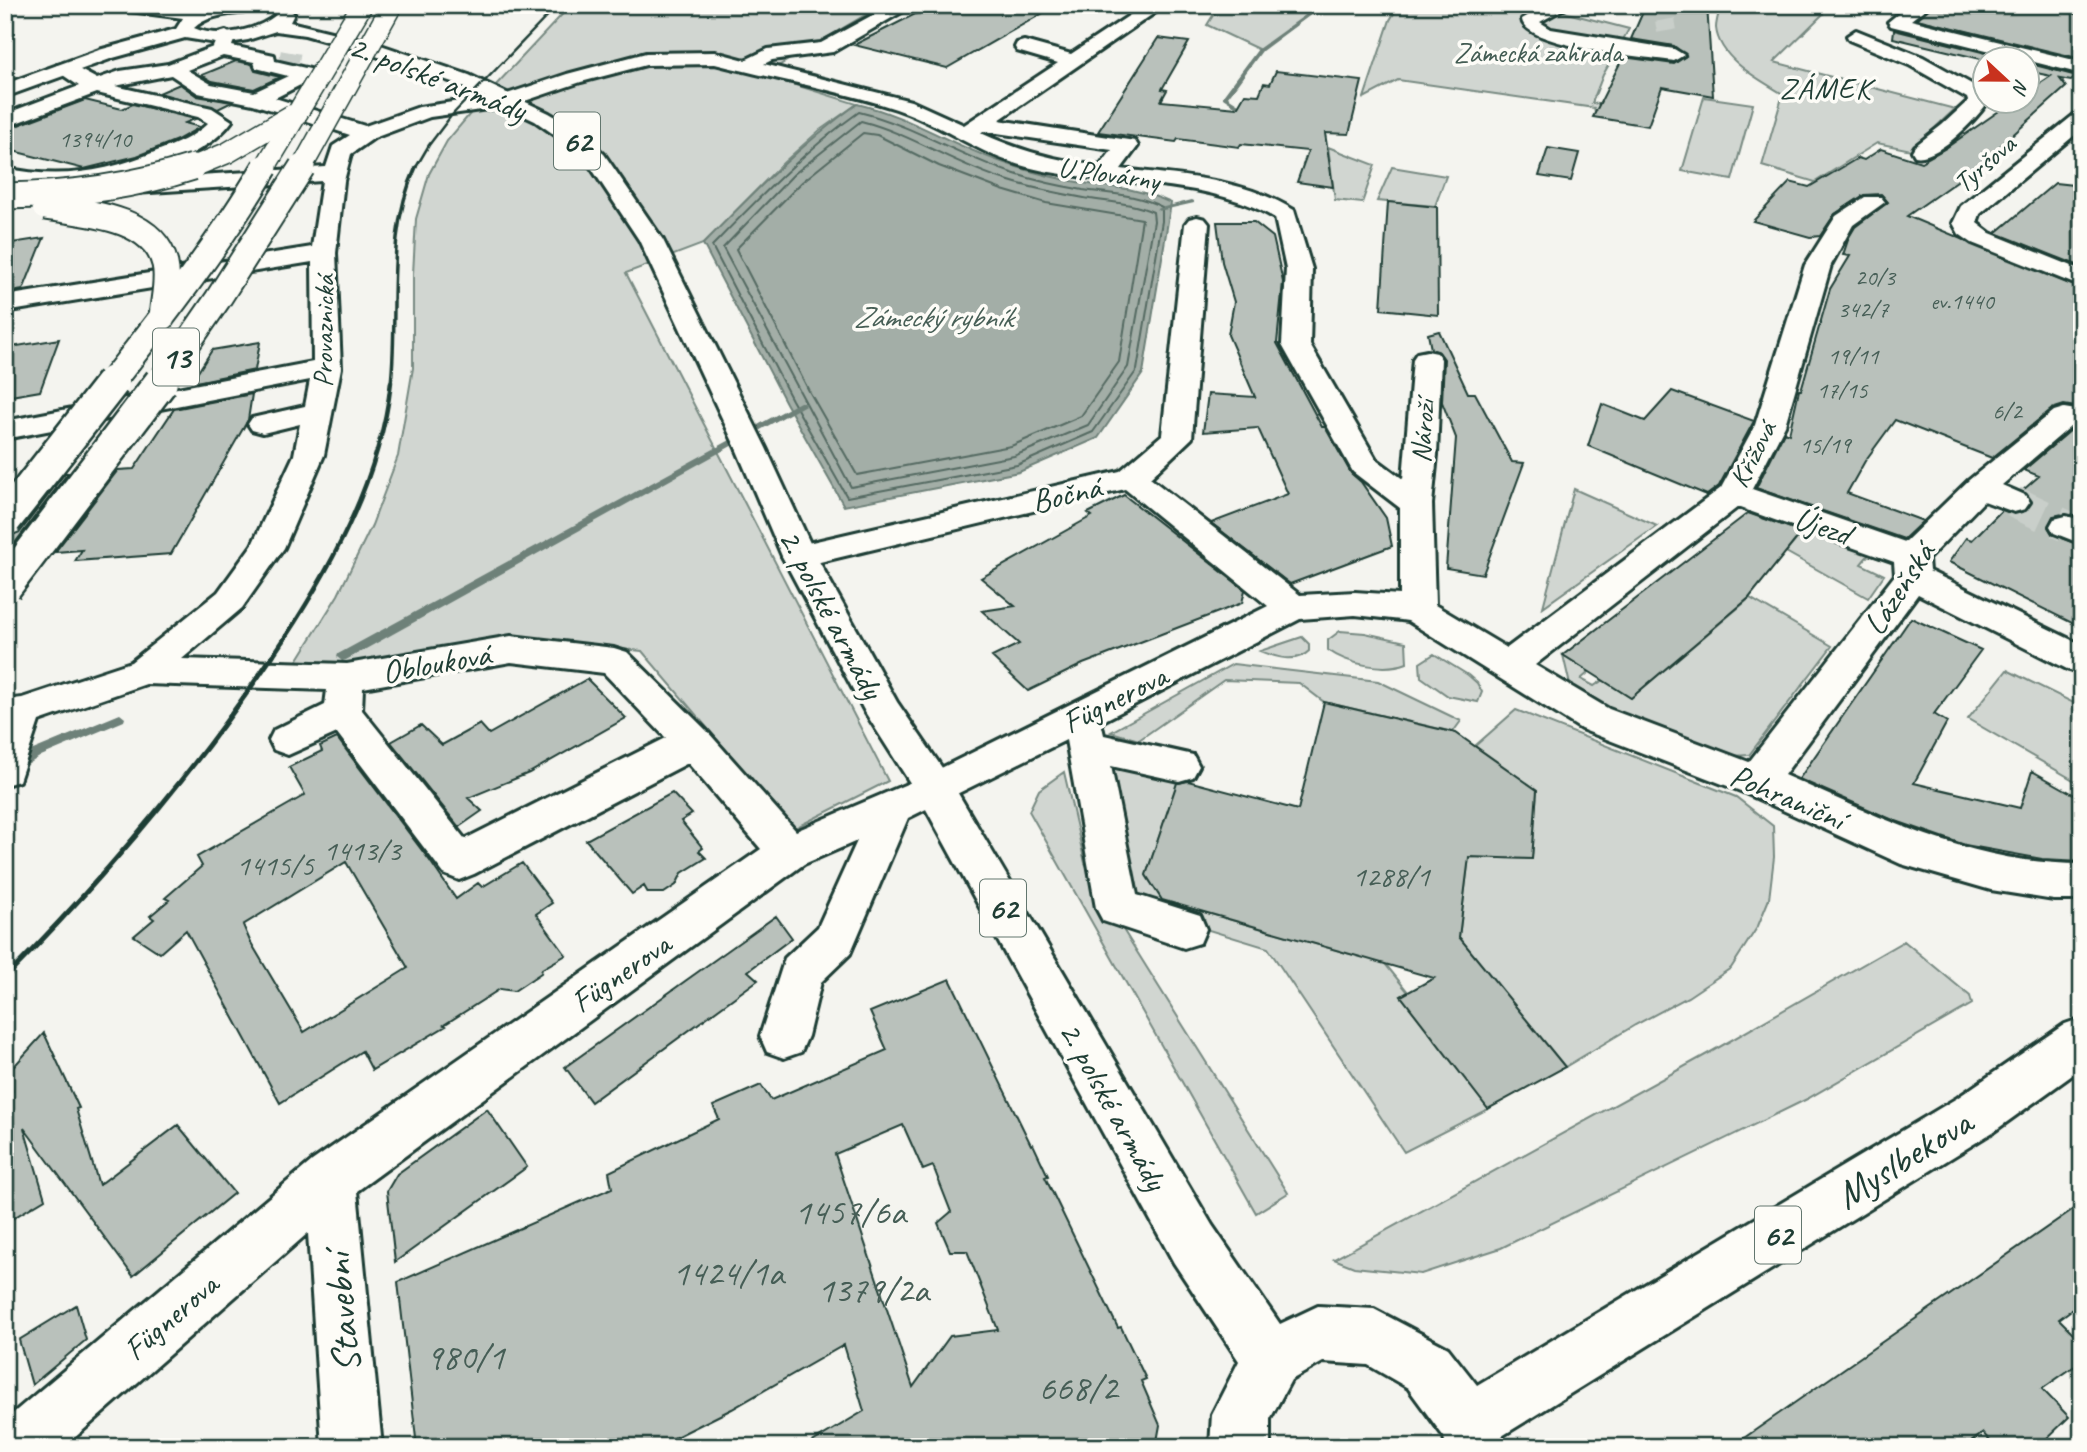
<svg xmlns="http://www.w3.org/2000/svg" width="2087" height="1452" font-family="Caveat,sans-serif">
<rect width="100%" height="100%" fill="#f4f4ef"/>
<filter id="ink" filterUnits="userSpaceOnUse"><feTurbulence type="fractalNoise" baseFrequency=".0143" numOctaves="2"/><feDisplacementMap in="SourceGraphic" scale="14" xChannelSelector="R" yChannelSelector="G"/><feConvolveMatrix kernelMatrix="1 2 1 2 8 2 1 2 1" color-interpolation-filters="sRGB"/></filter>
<g filter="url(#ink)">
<!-- green -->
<path fill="#d1d6d1" stroke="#788a82" stroke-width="2" d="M571,5H882L763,75L857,104L820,130L783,163L703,244L626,273L888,781L793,829L642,651L503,637L285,680L338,595L372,525L398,456L413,368V274L416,219L429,174L447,141L480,102Z
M1199,5H1322L1260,50L1207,25L1217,9Z
M1399,5H1548L1567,13L1629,29L1603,75L1592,103L1653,113L1649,122L1595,113L1594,108L1398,80L1364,98L1390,20Z
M1721,5H1823V14L1774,62L1955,109L1911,150L1877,143L1815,182L1762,166L1783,94C1760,80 1719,59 1716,28C1716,21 1719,12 1721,5Z
M1704,97L1753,104L1732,180L1682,171Z
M1328,147L1375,165L1362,203L1335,200Z
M1392,167L1446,176L1435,206L1377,201Z
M1574,489L1657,526L1543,607Z
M1806,528L1871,552L1861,564L1884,575L1868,598L1786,552Z
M1750,598L1832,646L1749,755L1733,756L1605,709L1570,685L1563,655L1589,672L1581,679L1594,686L1603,680L1631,698Z
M1340,631L1365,633L1406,642L1407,663C1384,672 1347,664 1328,650V640Z
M1302,637L1309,644V651C1296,664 1275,657 1260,651Z
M1434,654L1468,675L1477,683L1482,692L1478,702L1448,696L1421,677L1420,663Z
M1233,664L1378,681L1461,721L1453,732L1324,702L1299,683L1224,680L1139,740L1111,732Z
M2007,670L2082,707V785L1968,719Z
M1516,710L1736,797L1773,826L1774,857L1769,899L1758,926L1731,968L1688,997L1635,1025L1565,1067L1459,937L1469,857L1532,859L1537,790L1475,746Z
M1104,762L1178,781L1146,875L1162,900L1350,954L1382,960L1408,992L1401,996L1488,1109L1404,1152L1268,948L1143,910L1123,873Z
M1064,772L1085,863L1112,912L1288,1193L1256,1213L1029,811L1039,790Z
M1904,941L1970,996L1972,1004L1807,1099L1501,1248L1421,1274L1354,1267L1334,1259L1709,1053Z"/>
<!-- water -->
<path fill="#a3aea7" stroke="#6e8179" stroke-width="2" d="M857,104C911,116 957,149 1011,165C1035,173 1059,179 1083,183C1117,188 1139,188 1171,203L1143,373L1098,438L1019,472L844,506L786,403L703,244C752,194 800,145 857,104Z"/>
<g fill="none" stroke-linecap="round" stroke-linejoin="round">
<!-- shore -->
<path stroke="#546a62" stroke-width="2" d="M859,112C913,125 961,157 1015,174C1037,181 1060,186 1083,190C1111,194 1137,194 1162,207V221L1137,370L1093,432L1017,465L847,497L792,400L712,246C759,198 804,151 859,112Z
M861,121C912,134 955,165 1006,180C1033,189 1062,194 1090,199C1111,202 1133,203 1153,212L1154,221L1128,367L1088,425L1014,456L851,487L723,248L794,174Z
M863,133L877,135L939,166L1002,190L1046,203L1142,219L1119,362L1081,416L1011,446L857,475L809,391L736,249L802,182Z"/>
<!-- stream -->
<path fill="#6e8179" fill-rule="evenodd" d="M1319,5H1324L1262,51L1228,97L1245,108V110H1241L1223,98V96L1258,49Z
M1192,200L1194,201V203L1159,211L1156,209Z
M800,402H803L807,404L346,660L342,661L337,657L338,654Z
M120,714L125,718L124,721L41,756L18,771H10L9,768L10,765L33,750Z"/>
</g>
<!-- building -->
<path fill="#b9c1bb" stroke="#1f3d34" stroke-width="2" fill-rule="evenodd" d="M933,5H1057L947,68L854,45Z
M1646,5H1707L1713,96L1662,87L1648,126L1593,117L1623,57L1674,64L1686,56L1674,46L1631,39Z
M1933,5L2061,7L2066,12L2082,15V59L1917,19Z
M1894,30L2014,60H1985L1893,38Z
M1158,38L1189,42L1162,89L1167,90L1161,101L1237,108L1245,94L1259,95L1264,83L1270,84L1276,71L1362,81L1349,134L1325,133L1333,187L1297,182L1308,151L1241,144L1239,147L1178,139L1176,142L1098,132Z
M236,61L252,64L255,71L280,77L254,89L212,81L202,75Z
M2027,63L2077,76L2071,81L2060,79L2066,87L1977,167L1907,216L2082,289V408L2064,405L2052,409L1992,458L1895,420L1865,461L1847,493L1923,521L1904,539L1756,488L1784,432L1789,434L1799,390H1801L1830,289L1850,256L1843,255L1849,237L1855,227L1888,202L1881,194L1864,195L1835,214L1820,236L1810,237L1753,221L1790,182L1809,187L1858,158L1864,160L1881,149L1921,162L1946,148L2012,102H2027V92L2051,76L2027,71Z
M180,84L197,96L232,102L218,109L159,93Z
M85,100L122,109L133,104L195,119L185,123L200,127L177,140L137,156L84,169L5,149V130Z
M1548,148L1579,153L1571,181L1539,176Z
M2055,183L2082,186V267L1996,233Z
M1388,202L1437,207L1438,315L1381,309Z
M1217,222H1254L1273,237L1283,282L1277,343L1322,427H1325L1351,473L1361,482L1386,518L1392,546L1290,584L1211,523L1288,494L1258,428L1203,432L1208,394L1255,397L1228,335L1234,302L1222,262Z
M44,238L23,290L5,293V244Z
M1439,331L1468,393H1475L1512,462L1524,463L1483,574L1446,568L1456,438L1442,402L1444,359L1439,352L1431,349L1428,334Z
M59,339L40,391L5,397V348Z
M260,342L255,370L191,383L212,350Z
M1672,391L1754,421L1719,486L1707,495L1588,446L1602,404L1645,421Z
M252,394L248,420L171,554L75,561L82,550L55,552L118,470L134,469L174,409Z
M2071,430L2082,432V517L2067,513L2053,516L2048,527L2053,535L2082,546V628L1949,562L1966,538L1972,540L2002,510L2015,515L2027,511L2033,502L2022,491L2039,476L2024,470Z
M65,473H68L5,556V538L20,532Z
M1124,495L1245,590L1242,603L1083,664L1028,691L992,657L1019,644L982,611L1015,606L981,578L1092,516L1088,513Z
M1748,513L1802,532L1749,598L1631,698L1563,655Z
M1911,618L1981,650L1934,714L1947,722L1914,783L2020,808L2032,771L2082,799V861L2042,859L1965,845L1893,820L1799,779Z
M587,679L626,718L529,773L468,798L482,811L459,827L391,742L421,725L442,745L480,724L489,734Z
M1324,702L1456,733L1537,790L1532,859L1469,857L1459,937L1565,1067L1488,1109L1401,996L1434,978L1162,900L1146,875L1177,783L1188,781L1298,810Z
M337,738L430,861L456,899L478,883L482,887L522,863L552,903L536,914L566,955L542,969L541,973L514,991L500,989L444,1025L446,1026L372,1070L362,1051L280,1103L186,930L160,953L134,936L154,919L150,916L169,900L165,898L202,866L197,857L305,795L289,767L322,751L320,746ZM346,862L408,968L304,1032L250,941L243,925Z
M672,793L692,814L681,821L703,848L699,851L706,858L682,873L676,885L664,893H648L644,886L632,894L586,840Z
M776,916L792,938L748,971L758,980L591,1102L565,1067Z
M950,979L1031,1145L1033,1144L1048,1176L1045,1177L1118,1328L1121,1327L1146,1379L1141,1381L1160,1425L1156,1447H804L864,1411L844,1345L732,1409L656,1447H417L398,1282L612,1188L609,1172L719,1119L713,1106L761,1085L771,1100L887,1050L870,1012ZM903,1125L923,1170L933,1166L951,1212L938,1223L950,1251H967L998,1330L950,1336L913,1387L835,1154Z
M44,1033L79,1108L76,1109L99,1185L178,1125L234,1193L133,1276L24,1128L45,1199L5,1223V1092L12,1091L7,1074Z
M487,1109L527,1167L395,1262L387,1191L397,1174Z
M2082,1203V1302L2059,1319L2082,1342V1361L2042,1389L2069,1417L2038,1447H1995L1983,1433L1964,1447H1731Z
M76,1305L86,1340L32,1385L19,1340Z"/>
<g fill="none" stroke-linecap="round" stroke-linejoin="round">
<!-- minor-tunnel-far1 -->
<path stroke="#c9cfca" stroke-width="20" stroke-dasharray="20 10" stroke-linecap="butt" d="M1665,20L1667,31
M279,60L306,65"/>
<!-- minor-tunnel -->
<path stroke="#c9cfca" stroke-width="32" stroke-dasharray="32 16" stroke-linecap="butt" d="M2014,502L2066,526"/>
<!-- minor casing -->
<g stroke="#1f3d34" stroke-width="6">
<path id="minor" d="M891,5H914L833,52L772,60L764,64L911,101L964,125L1058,63L1017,51L1015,47L1017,43L1024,41L1071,54L1145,5H1166L999,120L1135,141L1138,146L1121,169C1182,176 1241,178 1294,210L1312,269L1310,345L1376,459L1403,479L1413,359L1417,353L1427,351L1437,353L1441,359L1437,455L1432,504L1435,605L1507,648L1721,488L1755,425L1805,265L1836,216L1865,197H1881L1885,202L1853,225L1831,265L1785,425L1752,489L1905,542L1969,480L2054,411L2064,408L2082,411V429L2070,427L2002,485L2025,495L2030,502L2025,509L2014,512L1984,501L1928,559L1929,571L2082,645V674L2069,670L1918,594L1784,775C1882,818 1971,864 2082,864V900H2054L1991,890L1901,864L1743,792L1581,729L1408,621L1401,620L1355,615L1300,619L1101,722L1104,735L1193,755L1199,766L1193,777L1179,781L1111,766L1137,895L1200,915L1206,929L1200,943L1184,948L1103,921L1096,908L1066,740L908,818L850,954L821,982L808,1036L801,1052L784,1058L767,1052L760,1036L785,958L818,927L857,841L804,864L357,1191L382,1447H322L308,1233L64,1447H5V1420L312,1161L761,849L688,763L474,874L459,880L444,874L337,733L288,755L274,750L269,740L274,730L325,705L327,690L146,684L39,721L19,781L5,785V700L22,698L131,662L218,592L252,545L294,455L300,424L263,433L252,430L248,424L252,418L305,406L310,380L5,439V421L313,362L312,262L5,312V296L312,247L322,181L135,193L127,191L124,186L127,181L135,179L326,167L333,146L350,135L253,104L198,93L171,75L115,86L212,108L232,121C203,162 117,185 70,188C48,190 27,187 5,182V168C59,180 107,172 157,151C176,144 194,137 208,123L198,117L97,93L5,127V114L79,86L54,69L57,65H71L97,79L120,71L168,64L213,47L219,33L226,31L235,37L232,46L274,55L275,61L314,70L317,74L314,78L275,98L365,126L419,107L507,94L567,74L646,53L715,52L745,60L768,49L821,43ZM223,56L254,62L256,68L288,76L254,92L211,84L187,70ZM715,64C774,79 838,90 896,109C941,124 980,155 1027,167C1106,187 1206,176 1275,218L1286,269L1282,345L1353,472L1400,508V595L1355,592L1300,595L1150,478L1192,438L1209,224L1205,219L1197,217L1189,219L1185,224L1162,435L1120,471L799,545L787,548L782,556L787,564L799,567L1125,489L1268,606L921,778L796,831L707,731L627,652L614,648L511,636L347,664L182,659L242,608L284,548L324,455L341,368L336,253L344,181L351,154L374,138L430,117L510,106L581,82L646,65ZM983,131L1112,150L1100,166C1057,161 1020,151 981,133ZM1738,507L1894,562L1895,575L1749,762L1609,709L1535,665ZM511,662L604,673L666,738L465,839L362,710L363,688Z
M1547,5L1567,7L1540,22L1551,29L1674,49L1684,55L1674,61C1649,57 1523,47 1522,19Z
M1909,5H1930L1911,20L2082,62V74L1891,26L1888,22Z
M2063,5H2082V12L2066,9Z
M1856,30L1923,57L1984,91L1986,102H1988C1976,119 1937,161 1915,156L1912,151L1915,146L1942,125L1968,101L1967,98L1909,65L1849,40L1847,36Z
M2082,112V129L1980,214L1977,223L1990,233L2082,270V287L1972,243L1959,234L1953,223L1961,206L2075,114Z
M2066,516L2082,520V544L2054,533L2050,526L2054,519Z"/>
</g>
<!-- major casing -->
<g stroke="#1f3d34" stroke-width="6">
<path id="major" d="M113,5H166L199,9L213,5H263C250,18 216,8 194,28C217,39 257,31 276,15L271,9L274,5H286L294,14L290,22L372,42L469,75L549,113L578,130L604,154L663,240L766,448L816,556L897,702L949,778L1212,1225L1280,1324L1318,1306L1374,1309L1448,1348L1477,1385L1957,1098L2065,1024L2082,1018V1068L1993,1132L1502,1436L1506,1447H1446L1444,1437L1408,1388L1368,1365L1323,1362L1291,1380L1270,1419V1447H1210L1212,1414L1239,1361L1174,1263L921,800L865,712L782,556L736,448L639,240L588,163L562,140L535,121L455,83L358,50L305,35L276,31L248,40L222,44L185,38L113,58L5,97V84L99,50L176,29L183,18L122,10Z"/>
</g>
<!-- minor -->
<use href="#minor" fill="#fdfcf7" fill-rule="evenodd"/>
<!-- major -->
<use href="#major" fill="#fdfcf7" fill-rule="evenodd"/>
<!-- rail-far3 -->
<path stroke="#1f3d34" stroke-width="2.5" d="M415,169L429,145L451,116L558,5"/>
<!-- rail-far2 -->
<path stroke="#1f3d34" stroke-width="3.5" d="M391,383C399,311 384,235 416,167"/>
<!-- rail-far1 -->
<path stroke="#1f3d34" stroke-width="4.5" d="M272,657C328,575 380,481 391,382"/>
<!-- rail -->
<path stroke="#1f3d34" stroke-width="5" d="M5,978C104,878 195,771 273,655"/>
<!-- major-bridge-far2 casing -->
<g stroke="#1f3d34" stroke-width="23" stroke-linecap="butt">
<path id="major-bridge-far2" d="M188,169L227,153L292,115
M264,169L362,5
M301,169L392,5"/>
</g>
<!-- major-bridge-far1 casing -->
<g stroke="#1f3d34" stroke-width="29" stroke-linecap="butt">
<path id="major-bridge-far1" d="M5,196C70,195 131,187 193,167
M45,207C84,213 154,216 165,264C169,281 163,301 162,318
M111,383C165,314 220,243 265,167
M160,383L218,299L302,167"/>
</g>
<!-- major-bridge casing -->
<g stroke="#1f3d34" stroke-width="37" stroke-linecap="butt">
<path id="major-bridge" d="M5,520L113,382
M5,587L161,382"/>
</g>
<!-- major-bridge-far2 -->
<use href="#major-bridge-far2" stroke="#fdfcf7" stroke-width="20"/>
<!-- major-bridge-far1 -->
<use href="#major-bridge-far1" stroke="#fdfcf7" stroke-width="25"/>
<!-- major-bridge -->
<use href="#major-bridge" stroke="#fdfcf7" stroke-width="32"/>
</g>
</g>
<g text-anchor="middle" stroke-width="7" stroke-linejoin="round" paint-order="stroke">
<!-- far-number labels -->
<g font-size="24" fill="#465e56">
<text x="95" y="147">1394/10</text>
<text x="1875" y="285">20/3</text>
<text x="1962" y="309">ev.1440</text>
<text x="1863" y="317">342/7</text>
<text x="1853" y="364">19/11</text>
<text x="1842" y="398">17/15</text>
<text x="2007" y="419">6/2</text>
<text x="1825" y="453">15/19</text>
</g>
<!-- far-park labels -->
<g font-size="28" fill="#435c53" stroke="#fdfcf7">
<text x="1538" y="62">Zámecká zahrada</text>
</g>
<!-- far-street labels -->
<g font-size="28" fill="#1f3d34" stroke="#fdfcf7">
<text transform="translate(1984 163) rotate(-41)" y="10">Tyršova</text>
<text transform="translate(1109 173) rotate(8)" y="10">U Plovárny</text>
<text transform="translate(323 331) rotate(-89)" y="10">Provaznická</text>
<text transform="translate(1422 431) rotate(-86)" y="10">Nároží</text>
<text transform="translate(1752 454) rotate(-63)" y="10">Křížová</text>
</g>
<!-- far-neighbourhood labels -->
<g font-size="30" letter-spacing="2" fill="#1f3d34" stroke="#fdfcf7">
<text x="1826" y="98">ZÁMEK</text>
</g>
<!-- far-water labels -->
<g font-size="30" font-style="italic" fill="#475f56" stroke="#fdfcf7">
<text x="933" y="327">Zámecký rybník</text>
</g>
<!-- number labels -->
<g font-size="30" fill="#465e56">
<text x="362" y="860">1413/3</text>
<text x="275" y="875">1415/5</text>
<text x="1391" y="886">1288/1</text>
</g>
<!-- shield labels -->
<g fill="#fdfcf7" stroke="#62766e" stroke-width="2">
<rect x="554" y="112.5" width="46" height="57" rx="5"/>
<rect x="153" y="328.5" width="46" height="57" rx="5"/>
<rect x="980" y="879.5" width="46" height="57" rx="5"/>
<rect x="1755" y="1206.5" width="46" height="57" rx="5"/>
</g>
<g font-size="32" font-weight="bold" fill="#1f3d34">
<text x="577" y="152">62</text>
<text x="176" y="368">13</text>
<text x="1003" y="919">62</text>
<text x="1778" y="1246">62</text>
</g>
<!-- street labels -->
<g font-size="33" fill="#1f3d34" stroke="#fdfcf7">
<text transform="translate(438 77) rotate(21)" y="12">2. polské armády</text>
<text transform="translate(1066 493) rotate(-13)" y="12">Bočná</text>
<text transform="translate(1823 525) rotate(19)" y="12">Újezd</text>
<text transform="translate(1898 588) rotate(-57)" y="12">Lázeňská</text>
<text transform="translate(832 613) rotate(62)" y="12">2. polské armády</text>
<text transform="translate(436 662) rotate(-10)" y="12">Oblouková</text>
<text transform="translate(1114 698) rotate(-27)" y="12">Fügnerova</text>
<text transform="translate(1788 796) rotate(23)" y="12">Pohraniční</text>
<text transform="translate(620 972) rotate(-35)" y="12">Fügnerova</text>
<text transform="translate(1114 1105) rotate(61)" y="12">2. polské armády</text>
<text transform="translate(170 1316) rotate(-41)" y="12">Fügnerova</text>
</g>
<!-- near-number labels -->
<g font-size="37" fill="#465e56">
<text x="850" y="1224">1457/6a</text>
<text x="728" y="1285">1424/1a</text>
<text x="873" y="1302">1379/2a</text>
<text x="465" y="1369">980/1</text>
<text x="1078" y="1400">668/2</text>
</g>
<!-- near-street labels -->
<g font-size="40" fill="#1f3d34" stroke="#fdfcf7">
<text transform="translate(1903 1158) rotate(-32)" y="14">Myslbekova</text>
<text transform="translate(341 1313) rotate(-95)" y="14">Stavební</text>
</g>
</g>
<!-- margin -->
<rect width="2087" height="1452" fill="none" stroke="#fdfcf7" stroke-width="28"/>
<rect x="14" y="14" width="2059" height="1424" fill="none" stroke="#1f3d34" stroke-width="2.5" filter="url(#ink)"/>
<!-- north arrow -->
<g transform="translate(2006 80) rotate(112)"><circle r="33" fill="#fdfcf7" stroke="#a4b0a9" stroke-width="2"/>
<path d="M0-5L12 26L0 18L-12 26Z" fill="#c8321e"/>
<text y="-10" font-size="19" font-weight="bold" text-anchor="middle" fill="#1f3d34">N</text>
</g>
</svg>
